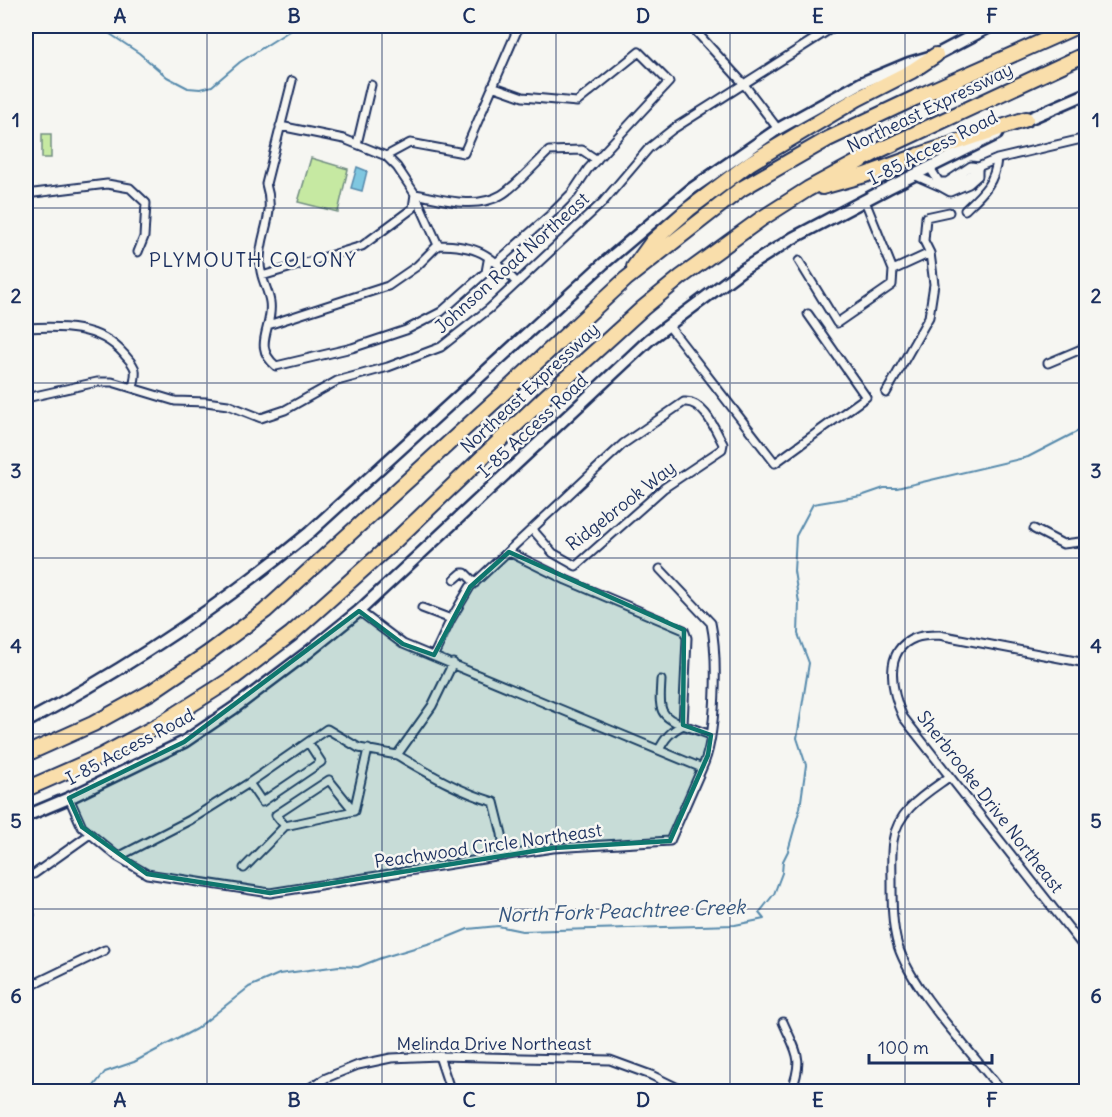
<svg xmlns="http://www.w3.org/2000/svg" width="1112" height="1117" font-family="Delius,sans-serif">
<rect width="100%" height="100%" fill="#f6f6f2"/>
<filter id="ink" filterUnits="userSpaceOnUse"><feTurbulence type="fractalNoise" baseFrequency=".0167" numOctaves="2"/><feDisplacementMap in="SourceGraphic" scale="12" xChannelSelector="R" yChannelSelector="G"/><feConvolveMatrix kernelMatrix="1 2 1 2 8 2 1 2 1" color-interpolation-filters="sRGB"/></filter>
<g filter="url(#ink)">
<!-- green -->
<path fill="#c6e9a2" stroke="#708c80" stroke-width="1.5" d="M42,134H51V158H42Z
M311,158L348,169L338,212L298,202Z"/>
<!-- water -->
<path fill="#7fc7e0" stroke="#578aac" stroke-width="1.5" d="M357,167L367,171L362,191L351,188Z"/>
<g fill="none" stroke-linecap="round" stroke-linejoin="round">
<!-- stream -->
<path stroke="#578aac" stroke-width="2" d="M98,26L139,53L167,77L188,88L200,89L212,86L240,62L297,26
M26,33L45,26
M89,1092L105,1072L134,1062L196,1029L249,987L279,974L339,966L358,967L381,958L441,940L468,929L498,926L522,931L735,925L764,919L759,913L774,894L782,873L783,861L788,851L800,808L806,765L797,738L809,663L798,634L799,603L794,571L796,536L813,504L861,496L884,488H897L1028,457L1086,427"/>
<!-- street casing -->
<g stroke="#1b2f5e" stroke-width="11">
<path id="street" d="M691,26L743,83L778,129
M292,81L266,184C276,215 260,233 260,261C259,276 268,288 270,302C274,328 251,345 276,366L352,348L406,330L441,312L486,272L488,261L497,262L550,215L572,193L588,169L669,82L639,52L577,102L523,97L492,86
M280,126L344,139L386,156L410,143L464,153L519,26
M357,144L371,85
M386,156L397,167L415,194C442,199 475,210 501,195C514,188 537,162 549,151L582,150L597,160
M930,168L939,182H947L971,166L978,167
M914,175L939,186L952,187L972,174L978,167L997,159L1086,138
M941,187L950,192L969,184L978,176V167
M26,194L107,184L130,188L146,203L144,237L138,252
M965,210C982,194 995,183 997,159
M799,261L837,323L892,285L893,270L865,201
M893,270L930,253
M262,276L362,246L413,208L415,194L438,245
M268,325L388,286L417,266L438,245C477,245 490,254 517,283
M668,325L775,463L866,397L808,314
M26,328C61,326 99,325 124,354C128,359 134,364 135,370C136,375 134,383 133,388
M1048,363L1086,347
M886,393L929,317L934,284L930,253L924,241L926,217L949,212
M26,398L97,382H112L175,401L206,402L228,405L261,418L285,410L337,381L388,367L441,347L489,309L603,202L649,148L673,129L835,26
M1034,529L1063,544L1080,542L1086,544
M509,552L566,580L684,630L687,638L683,725L711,735
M660,569L711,623C718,656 717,738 702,768
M455,579L462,573H465L475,583
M422,608L451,619
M434,655L451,619L470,587L623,444L684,402C703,400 715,429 723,444L722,449L664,488L576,566L553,553L533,530
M1086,663L939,635C931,635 922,635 915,638C882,650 892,693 903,717L1086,950
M661,680C660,705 656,716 683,725
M659,750C665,738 671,731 683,725
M397,755C428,773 459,792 494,802L502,834L505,856
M949,777C927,793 897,810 893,841C891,854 892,869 892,882C892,902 892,926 898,946C914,994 971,1050 1002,1092
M249,783L262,802L321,762L308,742
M69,798L82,827L118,857L147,874L270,893L553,848L670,841L702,768L403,644L359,611
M285,826L276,815L329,780L354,811
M118,857L190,820L249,783L327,729L359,748L397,755L432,706L453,663
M244,868L285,826L354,811L368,749
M34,874L90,834
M26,918L30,915
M26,988L105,950
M783,1022C797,1054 804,1057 791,1092
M439,1056L451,1092
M303,1092L326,1078L358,1065L391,1058L439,1056L610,1060L651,1075L686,1092"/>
</g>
<!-- secondary casing -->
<g stroke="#1b2f5e" stroke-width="15">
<path id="secondary" d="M1019,123L1086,94
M26,722C128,668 221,606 310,532L603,264L690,190L778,129L861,83L909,63L936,55L991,26
M26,816L69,798L184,742L234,708L307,653L359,611L650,339L742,270L793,238L888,188L997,134"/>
</g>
<!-- highway casing -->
<g stroke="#1b2f5e" stroke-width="18">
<path id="highway" d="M822,187L865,175L917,156L1026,119
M634,267L653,241L689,209L750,163L857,99L912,71L936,55
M26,754L93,724L151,692L207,654L265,611L497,399L626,279L741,189L828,139L915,98L1077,26
M26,789L101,756L159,725L233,678L291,634L396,540L542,400L643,308L681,277L761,219L808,189L880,150L1086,54"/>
</g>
<!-- street -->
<use href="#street" stroke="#f6f6f2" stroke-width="7"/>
<!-- secondary -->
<use href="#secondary" stroke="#f6f6f2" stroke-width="10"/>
<!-- highway -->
<use href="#highway" stroke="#f9deab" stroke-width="14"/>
</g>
</g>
<!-- marked area -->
<path fill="#0f766e" fill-opacity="0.2" stroke="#0f766e" stroke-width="4.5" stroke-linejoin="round" d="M509,552L684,630L683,725L711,735L708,755L670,841L553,848L270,893L147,874L82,827L69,798L184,742L359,611L403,644L434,655L470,587Z"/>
<!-- grid -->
<path fill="none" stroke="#1b2f5e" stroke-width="1.5" stroke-opacity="0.55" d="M207,26V1092M382,26V1092M556,26V1092M730,26V1092M905,26V1092M26,208H1086M26,383H1086M26,558H1086M26,734H1086M26,909H1086"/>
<g text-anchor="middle" stroke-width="5" stroke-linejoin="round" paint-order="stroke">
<!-- street labels -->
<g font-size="18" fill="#1b2f5e" stroke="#f6f6f2">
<text transform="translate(930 108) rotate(-26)" y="6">Northeast Expressway</text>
<text transform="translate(933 148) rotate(-27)" y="6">I-85 Access Road</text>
<text transform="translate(512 263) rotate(-42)" y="6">Johnson Road Northeast</text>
<text transform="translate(530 388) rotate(-43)" y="6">Northeast Expressway</text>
<text transform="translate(533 426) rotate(-43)" y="6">I-85 Access Road</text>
<text transform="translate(621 506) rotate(-38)" y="6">Ridgebrook Way</text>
<text transform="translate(130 747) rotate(-28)" y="6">I-85 Access Road</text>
<text transform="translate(990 802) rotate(52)" y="6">Sherbrooke Drive Northeast</text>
<text transform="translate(488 846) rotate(-8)" y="6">Peachwood Circle Northeast</text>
<text x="494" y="1050">Melinda Drive Northeast</text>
</g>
<!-- neighbourhood labels -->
<g font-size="20" letter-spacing="1.5" fill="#1b2f5e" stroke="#f6f6f2">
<text x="253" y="267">PLYMOUTH COLONY</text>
</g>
<!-- water labels -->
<g font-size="20" font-style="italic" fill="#34557e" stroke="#f6f6f2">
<text transform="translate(621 911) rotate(-2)" y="7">North Fork Peachtree Creek</text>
</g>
</g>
<!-- margin -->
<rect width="1112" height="1117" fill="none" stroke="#f6f6f2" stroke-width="66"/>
<!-- scale -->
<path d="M869 1054v9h123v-9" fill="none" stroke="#1b2f5e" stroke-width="3"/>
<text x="878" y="1054" font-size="18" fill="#1b2f5e" stroke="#f6f6f2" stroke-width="4.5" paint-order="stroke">100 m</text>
<rect x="33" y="33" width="1046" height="1051" fill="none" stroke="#1b2f5e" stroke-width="2"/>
<g font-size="20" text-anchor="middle" font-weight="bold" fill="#1b2f5e">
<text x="120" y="23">A</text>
<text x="294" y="23">B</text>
<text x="469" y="23">C</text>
<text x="643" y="23">D</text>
<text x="818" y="23">E</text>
<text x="992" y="23">F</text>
<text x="16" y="127">1</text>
<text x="1096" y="127">1</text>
<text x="16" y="303">2</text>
<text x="1096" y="303">2</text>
<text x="16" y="478">3</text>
<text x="1096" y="478">3</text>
<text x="16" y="653">4</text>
<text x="1096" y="653">4</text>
<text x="16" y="828">5</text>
<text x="1096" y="828">5</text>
<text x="16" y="1003">6</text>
<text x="1096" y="1003">6</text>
<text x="120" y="1107">A</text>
<text x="294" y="1107">B</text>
<text x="469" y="1107">C</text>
<text x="643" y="1107">D</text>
<text x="818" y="1107">E</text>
<text x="992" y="1107">F</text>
</g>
</svg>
